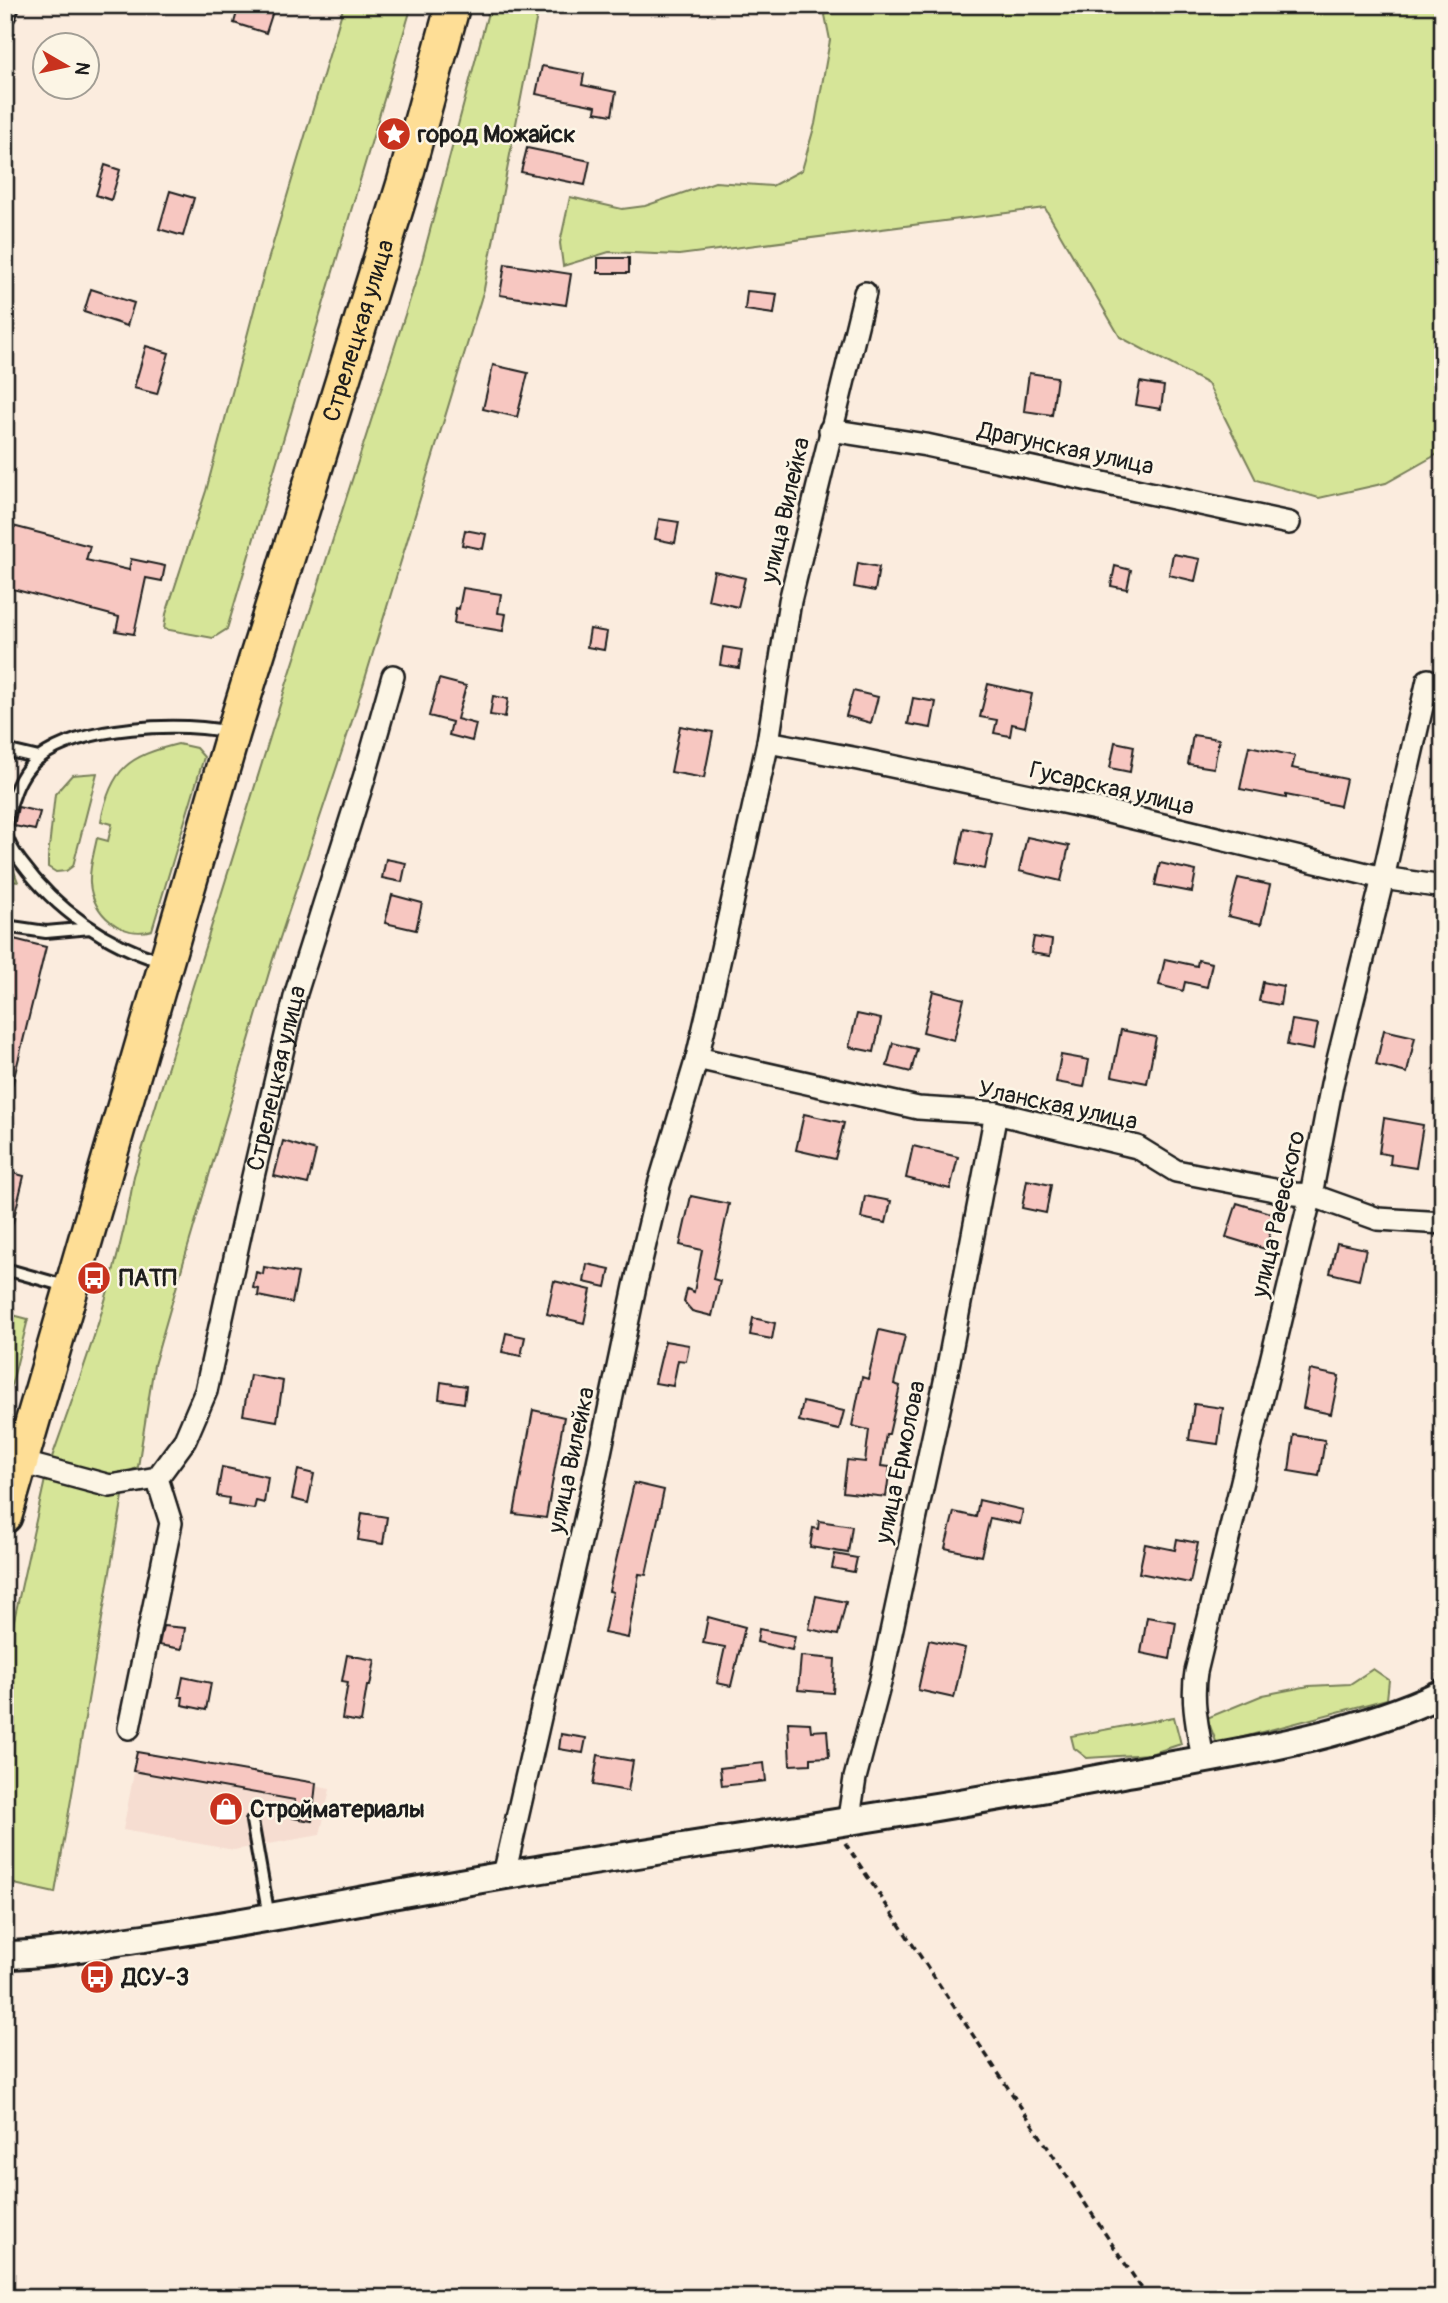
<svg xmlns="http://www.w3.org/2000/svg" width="1448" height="2303" font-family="Pangolin,sans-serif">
<rect width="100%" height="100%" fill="#fbecde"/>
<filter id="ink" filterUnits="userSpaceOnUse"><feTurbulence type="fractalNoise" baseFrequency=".0143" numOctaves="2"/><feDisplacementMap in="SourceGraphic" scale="14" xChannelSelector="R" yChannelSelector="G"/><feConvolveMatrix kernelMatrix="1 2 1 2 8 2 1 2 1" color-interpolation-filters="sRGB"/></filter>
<g filter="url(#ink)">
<!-- built -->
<path fill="#f6ddd1" d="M138,1752L330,1789L320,1835L234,1850L123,1830Z"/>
<!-- green -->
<path fill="#d6e598" stroke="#79805a" stroke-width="2" d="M344,5H412L227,629L213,638L164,629L166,614L206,491L260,287Z
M490,5H539L484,289L354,715L273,959L185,1257L154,1365L138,1467L119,1477L51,1460C85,1365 118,1276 134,1176L284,692L420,268Z
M823,5H1443V451L1386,483L1319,498L1256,480L1208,384L1120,337L1045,208L679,255L609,252L563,266L560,243L570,197L622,209L645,206L715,182L772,186L802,170L815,124L830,40Z
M178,744L196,748L204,757L152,930C122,939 92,914 90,883C89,868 94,853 97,838L108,841L112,824L101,821C111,768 129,756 178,744Z
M97,773L73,866L66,871L56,872L48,867V857L55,794L72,775Z
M5,853L9,858L18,882L5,880Z
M5,1313L28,1319L5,1411Z
M46,1475L77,1485L123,1496L55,1893L5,1882V1661Z
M1373,1669L1389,1680L1387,1699L1217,1744L1207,1718L1263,1695L1309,1686L1350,1684Z
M1174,1717L1181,1744L1150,1754L1087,1758L1074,1748L1071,1736Z"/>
<!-- building -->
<path fill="#f7c7c1" stroke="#1c1c1c" stroke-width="2" d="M239,5H275L266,33L234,23Z
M542,66L584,74L582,85L616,92L612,115L595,112L596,106L536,94Z
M527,148L590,161L585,185L521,172Z
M105,165L120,170L111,200L96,195Z
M170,191L194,198L183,236L159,229Z
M598,258H629V273H598Z
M505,264L571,274L566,305L500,295Z
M91,289L134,303L127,326L84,312Z
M747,291L777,294L774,314L745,310Z
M146,346L169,353L157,394L134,388Z
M493,365L528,373L517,417L483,409Z
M1029,373L1057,377L1052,415L1024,411Z
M1140,382L1164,386L1161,409L1136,405Z
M659,519L679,522L675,543L655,539Z
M5,524L90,546L86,560L129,570L131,559L165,566L162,581L146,578L134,634L116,631L119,617L5,587Z
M465,530L486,534L483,549L462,545Z
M1173,554L1200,559L1195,581L1169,575Z
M858,563L879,567L875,591L854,587Z
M1115,566L1131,570L1127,589L1111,586Z
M714,571L745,578L738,607L708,600Z
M463,588L501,594L498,613L506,614L503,631L454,623L456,608L459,609Z
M590,629L607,632L604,650L587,647Z
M723,647L742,650L739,668L720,665Z
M439,679L466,686L457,719L476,724L472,741L449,735L452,722L429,716Z
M988,684L1032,694L1025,727L1012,724L1010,736L994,733L997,720L980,717Z
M853,691L878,697L871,723L846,716Z
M493,696L508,699L505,717L490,715Z
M913,698L936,702L931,728L908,724Z
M680,726L713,732L704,778L671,772Z
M1193,735L1219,739L1214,768L1188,764Z
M1115,742L1134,746L1130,772L1110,768Z
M1249,746L1295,756L1292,768L1346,779L1340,806L1286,795V798L1240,789Z
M18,807L40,812L35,830L14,826Z
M964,828L992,834L985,869L957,864Z
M1027,837L1069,846L1061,881L1019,871Z
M386,859L406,863L402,882L382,878Z
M1160,863L1196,871L1192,892L1155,885Z
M1238,878L1270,885L1261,924L1228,916Z
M392,895L422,903L416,930L385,923Z
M1034,937L1052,940L1050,956L1031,953Z
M14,939L46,947L11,1090H5V974Z
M1165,959L1197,966L1198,960L1212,963L1207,987L1185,982L1183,991L1159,985Z
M1263,982L1283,986L1280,1005L1259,1001Z
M933,991L964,999L954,1040L923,1032Z
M857,1014L881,1019L874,1052L849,1047Z
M1292,1020L1318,1024L1313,1050L1287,1045Z
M1121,1030L1156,1037L1147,1083L1112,1076Z
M1384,1030L1415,1037L1407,1073L1376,1065Z
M893,1043L917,1049L911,1072L887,1066Z
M1061,1055L1089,1060L1084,1087L1056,1082Z
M804,1114L844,1123L835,1159L796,1150Z
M1384,1118L1423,1125L1416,1168L1390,1164L1391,1155L1379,1153Z
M283,1141L316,1151L308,1184L274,1176Z
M913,1146L958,1157L950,1189L906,1178Z
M5,1171L24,1176L11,1230L5,1229Z
M1027,1180L1051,1185L1046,1213L1022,1208Z
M691,1196L729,1204L713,1279L720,1281L712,1316L692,1311L684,1302L687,1289L694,1292L702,1250L680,1245Z
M865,1196L891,1201L886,1223L861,1218Z
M1237,1203L1276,1215L1265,1249L1226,1237Z
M1337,1243L1366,1249L1359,1280L1330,1273Z
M587,1264L610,1269L606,1287L584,1282Z
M264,1267L298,1273L292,1303L258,1296L259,1289L253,1288L256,1272L263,1274Z
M554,1281L591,1290L584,1323L547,1314Z
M753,1318L775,1323L772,1339L750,1335Z
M879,1330L905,1336L894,1384L900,1386L889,1434H886L881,1466L890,1467L886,1497L843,1492L847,1460L865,1462L869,1430L852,1426L862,1377L868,1379Z
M506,1333L525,1337L521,1356L502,1352Z
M665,1341L689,1345L686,1361L678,1360L673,1386L655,1383Z
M1310,1370L1339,1376L1331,1414L1303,1408Z
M250,1375L283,1381L277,1421L243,1415Z
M441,1382L466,1386L464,1403L439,1399Z
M803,1402L844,1411L839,1430L799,1421Z
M1194,1404L1223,1408L1218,1444L1189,1440Z
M533,1410L564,1417L546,1518L514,1514Z
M1294,1435L1325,1440L1319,1476L1289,1471Z
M222,1467L268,1477L264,1503L256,1501L254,1509L228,1505L229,1498L217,1496Z
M298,1470L314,1474L308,1503L292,1499Z
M634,1483L664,1490L646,1575L639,1574L628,1638L604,1633L613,1592L609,1591Z
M979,1500L1023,1510L1020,1524L990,1518L981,1556L945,1548L954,1512L976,1517Z
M362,1513L387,1517L383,1544L358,1540Z
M819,1521L852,1526L848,1553L810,1547L813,1528L818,1529Z
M1177,1539L1198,1543L1190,1583L1139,1573L1145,1544L1175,1550Z
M835,1554L857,1558L854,1572L832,1568Z
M816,1596L846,1602L838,1635L809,1629Z
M708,1617L745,1627L731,1686L717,1683L725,1647L703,1643Z
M1147,1617L1176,1622L1170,1659L1141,1653Z
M163,1626L185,1628L182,1649L159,1645Z
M759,1629L795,1636L792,1650L757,1642Z
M929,1640L965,1648L954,1698L918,1690Z
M347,1655L375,1660L370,1686H367L361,1722L342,1719L348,1682L342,1681Z
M801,1656L835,1659L833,1693L798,1690Z
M183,1677L211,1683L206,1710L182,1705L183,1697H179Z
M788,1722L810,1723L811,1731L827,1730L829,1757L811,1758V1764L790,1765Z
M561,1734L586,1738L583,1753L559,1749Z
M137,1752L316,1783L312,1821L293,1818L295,1800L133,1771Z
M598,1755L633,1761L628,1791L593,1785Z
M764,1763L766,1781L722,1786L720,1768Z"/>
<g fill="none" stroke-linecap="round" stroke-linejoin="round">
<!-- service casing -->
<g stroke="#1c1c1c" stroke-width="16">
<path id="service" d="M5,750L39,758
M5,926L46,932L91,928
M163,962C107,945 56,910 21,862C15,854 8,844 6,834C4,823 9,808 13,798C18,782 25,768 39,758C83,725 178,722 231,732
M5,1269L69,1287
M252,1821L269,1917"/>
</g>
<!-- minor casing -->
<g stroke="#1c1c1c" stroke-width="26">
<g id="minor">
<path d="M5,14L8,5"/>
<path d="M830,430L926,445L1289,523"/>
<path d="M768,742L858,759L1096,809L1383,878L1443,887"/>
<path d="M697,1058L918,1108L996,1113L1137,1147L1176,1171L1295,1194L1311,1195L1378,1219L1443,1223"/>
<path id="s1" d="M20,1462L110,1486L157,1478L185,1440L206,1391L248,1198L296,993L365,775L393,676"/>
<path d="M129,1728L171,1523L157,1478"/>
<path d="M1203,1759C1198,1730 1191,1701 1196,1672L1311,1195L1332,1084L1383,878L1428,680"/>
<path d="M852,1821L850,1811L855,1778L881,1679L946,1377L996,1113"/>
<path d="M504,1875L596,1472L635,1286L659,1185L697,1058L711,998L768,742L790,601L865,293"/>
</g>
</g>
<!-- tertiary casing -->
<g stroke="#1c1c1c" stroke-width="32">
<path id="tertiary" d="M5,1955C51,1955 98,1944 144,1938C265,1920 385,1895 506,1875C712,1841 918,1813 1123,1774C1231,1754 1342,1740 1443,1693"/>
</g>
<!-- primary casing -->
<g stroke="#1c1c1c" stroke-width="38">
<g id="primary">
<path id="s2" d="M5,1516L233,733L404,183L453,5"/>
</g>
</g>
<!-- path -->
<path stroke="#1c1c1c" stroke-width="3.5" stroke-dasharray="7 5" stroke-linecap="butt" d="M845,1843L1148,2298"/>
<!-- service -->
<use href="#service" stroke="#fcf5e5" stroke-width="10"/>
<!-- minor -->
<use href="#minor" stroke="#fcf5e5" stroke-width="21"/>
<!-- tertiary -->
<use href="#tertiary" stroke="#fcf5e5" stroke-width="26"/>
<!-- primary -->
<use href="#primary" stroke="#fede96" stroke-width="33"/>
</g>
</g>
<!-- icons -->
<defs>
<g id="sight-disc" transform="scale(1.75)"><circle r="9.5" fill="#c8321e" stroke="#fcf5e5"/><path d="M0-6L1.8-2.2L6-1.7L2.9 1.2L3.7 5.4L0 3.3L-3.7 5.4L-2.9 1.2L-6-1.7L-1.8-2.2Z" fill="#fff"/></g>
<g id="bus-disc" transform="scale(1.75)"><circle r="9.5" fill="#c8321e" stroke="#fcf5e5"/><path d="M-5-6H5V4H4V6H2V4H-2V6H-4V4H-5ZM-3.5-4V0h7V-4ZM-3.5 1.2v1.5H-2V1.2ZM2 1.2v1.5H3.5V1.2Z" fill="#fff"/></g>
<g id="shop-disc" transform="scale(1.75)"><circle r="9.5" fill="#c8321e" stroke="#fcf5e5"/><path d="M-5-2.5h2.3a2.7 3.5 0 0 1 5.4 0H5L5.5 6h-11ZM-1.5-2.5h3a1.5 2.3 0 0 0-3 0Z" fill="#fff"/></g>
</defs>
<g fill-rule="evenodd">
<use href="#sight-disc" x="394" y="134"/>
<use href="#bus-disc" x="94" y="1278"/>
<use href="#shop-disc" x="226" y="1809"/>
<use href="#bus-disc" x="97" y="1977"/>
</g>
<g text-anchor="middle" stroke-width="5" stroke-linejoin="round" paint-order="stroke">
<!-- poi labels -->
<g font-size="24" font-weight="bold" fill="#1c1c1c" stroke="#fcf5e5" text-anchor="start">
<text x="418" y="142">город Можайск</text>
<text x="119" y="1286">ПАТП</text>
<text x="250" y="1817">Стройматериалы</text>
<text x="122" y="1985">ДСУ-3</text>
</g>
<!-- street labels -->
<g font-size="24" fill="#1c1c1c" stroke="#fcf5e5">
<text dy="8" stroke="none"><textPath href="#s2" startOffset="1237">Стрелецкая улица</textPath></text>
<text transform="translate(1066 448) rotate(12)" y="8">Драгунская улица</text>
<text transform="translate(785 510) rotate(-77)" y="8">улица Вилейка</text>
<text transform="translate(1112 788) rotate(13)" y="8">Гусарская улица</text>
<text dy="8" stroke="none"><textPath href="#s1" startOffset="562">Стрелецкая улица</textPath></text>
<text transform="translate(1058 1105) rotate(12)" y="8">Уланская улица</text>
<text transform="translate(1278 1214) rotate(-77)" y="8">улица Раевского</text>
<text transform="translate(571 1460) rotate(-78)" y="8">улица Вилейка</text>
<text transform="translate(900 1462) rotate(-78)" y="8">улица Ермолова</text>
</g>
</g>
<!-- margin -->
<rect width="1448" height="2303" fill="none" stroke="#fcf5e5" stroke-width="28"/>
<rect x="14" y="14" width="1420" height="2275" fill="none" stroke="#1c1c1c" stroke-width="2.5" filter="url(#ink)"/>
<!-- north arrow -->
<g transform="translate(66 66) rotate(99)"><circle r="33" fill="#fcf5e5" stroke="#a29e95" stroke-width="2"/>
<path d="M0-5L12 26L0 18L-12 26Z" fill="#c8321e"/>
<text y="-10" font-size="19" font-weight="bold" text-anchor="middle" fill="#1c1c1c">N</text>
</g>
</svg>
